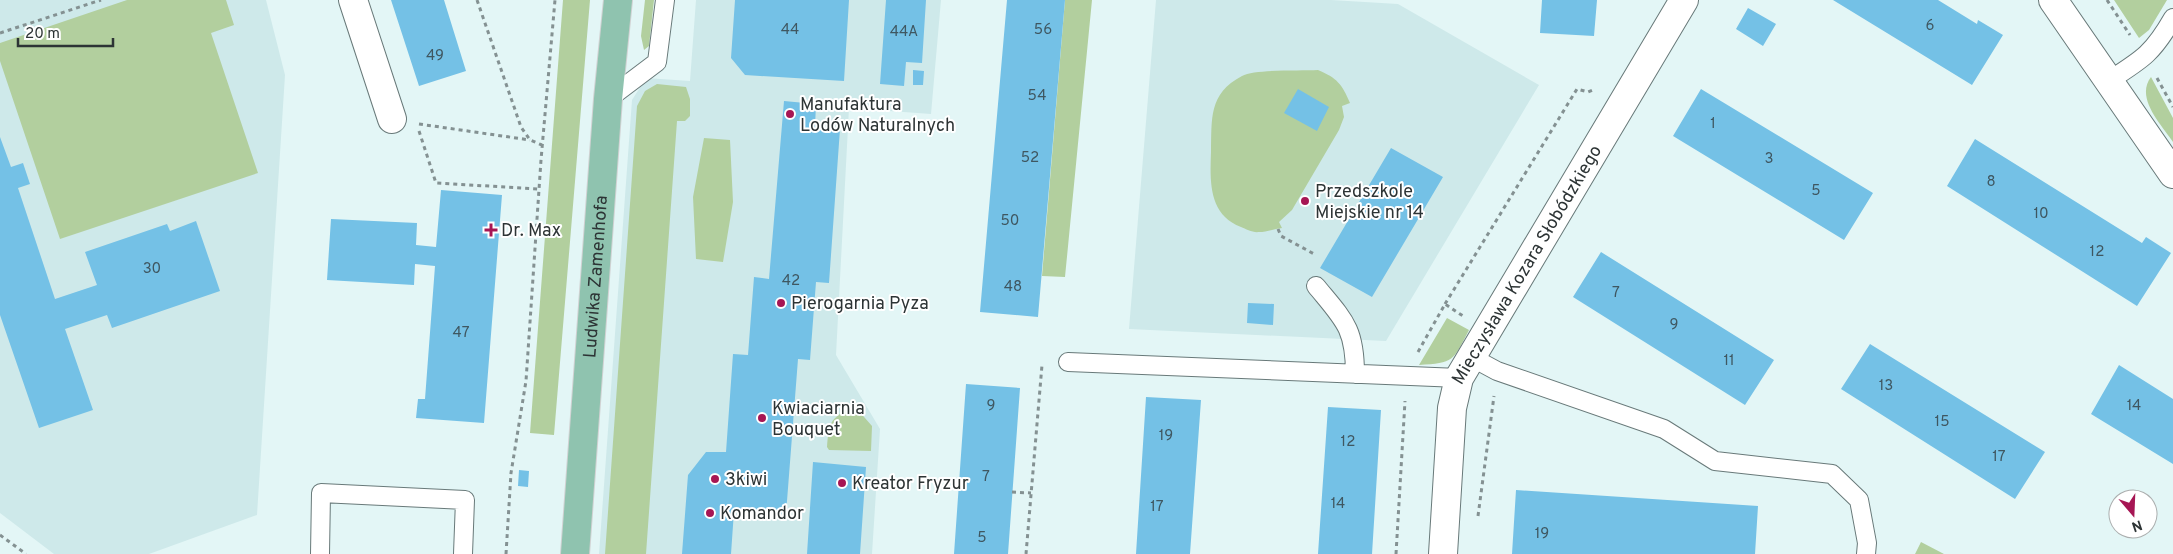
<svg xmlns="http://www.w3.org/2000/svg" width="2173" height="554" font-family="Overpass,sans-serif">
<rect width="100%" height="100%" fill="#e3f6f6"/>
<!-- built -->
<path fill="#cee9ea" d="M0,0H266L285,75L257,515L149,554H54L0,513Z
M696,0H941L931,114L849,108L836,355L880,429L872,554H599L632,100L646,78L690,81Z
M1156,0H1331L1398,4L1539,85L1386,341L1129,329Z"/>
<!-- green -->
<path fill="#b2cf9e" d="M127,0H226L234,25L211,33L258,173L60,239L0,61V43Z
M563,0H590L554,435L530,433Z
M645,0H654L649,46L644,50L641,36Z
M1065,0H1092L1065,277L1042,276Z
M2114,0H2167L2149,30L2139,38Z
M1318,70C1337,78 1342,84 1350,103L1342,106L1344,117L1339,130L1292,210L1279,222L1282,228C1274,229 1266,232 1259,232C1253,233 1246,229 1241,227C1208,215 1210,180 1211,152C1212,119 1208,94 1242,76C1255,69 1301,71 1318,70Z
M2151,77L2173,118V142C2161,124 2135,98 2151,77Z
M657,84L686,87L690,99V116L685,121H677L646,554H605L637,106L645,91Z
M704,138L730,140L733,202L723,262L696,259L693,197Z
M1447,318L1469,330C1453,361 1454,363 1419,365Z
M848,409H857L872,426L871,451L829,450L827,447C829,426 828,420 848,409Z
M1921,542L1944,554H1915Z"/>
<!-- building -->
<path fill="#74c1e6" d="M391,0H444L466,71L419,86Z
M735,0H849L844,81L745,75L731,58Z
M886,0H926L922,63L906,62L904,86L880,84Z
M1007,0H1065L1038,317L980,312Z
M1542,0H1597L1594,36L1540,33Z
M1833,0H1938L1977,24L1978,20L2003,35L1972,85Z
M1748,8L1776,24L1763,46L1736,29Z
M913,70L924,71L923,85H913Z
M1298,89L1329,107L1317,131L1284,113Z
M1701,89L1873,193L1844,240L1673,136Z
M784,101L816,104L815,127L840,129L829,283L816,282L810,360L798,359L786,514L734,511L731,554H682L688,475L706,452H726L733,354L748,355L754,277L769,279Z
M0,137L11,167L23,163L30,184L18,188L55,299L97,285L85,252L167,224L170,231L196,221L220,291L112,328L107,315L65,329L93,410L39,428L0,315Z
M1975,139L2142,243L2146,237L2171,253L2137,306L1947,186Z
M1391,148L1443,177L1372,297L1320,268Z
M441,190L502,195L484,423L416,418L418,399H425L435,266L415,264L414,285L327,280L331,219L417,223L416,245L436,247Z
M1601,252L1774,360L1745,405L1573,297Z
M1248,303L1274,304L1273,325L1247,323Z
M1870,344L2045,452L2015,499L1841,389Z
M2119,365L2173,399V464L2091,414Z
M966,384L1020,388L1008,554H954Z
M1146,397L1201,400L1190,554H1136Z
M1328,407L1381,410L1372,554H1318Z
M813,462L866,467L860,554H807Z
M519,470L529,471L528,487L518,486Z
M1516,490L1758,506L1755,554H1512Z"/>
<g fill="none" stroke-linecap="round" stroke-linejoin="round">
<!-- service casing -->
<g stroke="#687979" stroke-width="20">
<path id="service" d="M2110,80C2143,59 2153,53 2173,18
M608,99L657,62L665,0
M1316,286C1344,320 1355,328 1355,374
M1471,357L1497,371L1664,429L1715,461L1832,474L1859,500L1867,543L1866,554
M1068,362L1459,378
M320,554L321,493L465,500L463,554"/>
</g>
<!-- minor casing -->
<g stroke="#687979" stroke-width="30">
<g id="minor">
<path d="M353,0L392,119"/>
<path d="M2053,0L2173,174"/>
<path id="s1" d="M1443,554L1452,408L1459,378L1684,0"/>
</g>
</g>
<!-- primary casing -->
<g stroke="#d1d2d3" stroke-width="30">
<g id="primary">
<path id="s2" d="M575,554L608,99L618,0"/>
</g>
</g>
<!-- path -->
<path stroke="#849192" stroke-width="3" stroke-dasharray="4 4" stroke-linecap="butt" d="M477,0L521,127L530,140L542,145
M2107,0L2130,35
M0,33L101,0
M2157,78L2173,107
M419,124L530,140
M419,131L436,183L539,189
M1278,229L1281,236L1316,255
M1445,304L1577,89L1588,92L1595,89
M1418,352L1445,304L1463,316
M1012,492L1031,493
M1478,516L1494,396
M0,535L26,554
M506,554L511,473L526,381L541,160L555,0
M1026,554L1042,365
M1396,554L1405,401"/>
<!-- service -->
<use href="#service" stroke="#fff" stroke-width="18"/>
<!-- minor -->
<use href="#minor" stroke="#fff" stroke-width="28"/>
<!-- primary -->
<use href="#primary" stroke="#8fc3af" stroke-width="28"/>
</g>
<!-- markers -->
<g fill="#a61654" stroke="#fff" stroke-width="2">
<circle cx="790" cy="114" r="5"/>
<circle cx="1305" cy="201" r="5"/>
<path d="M488.5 222.5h5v5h5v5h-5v5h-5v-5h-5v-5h5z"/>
<circle cx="781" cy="303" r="5"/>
<circle cx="762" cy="418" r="5"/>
<circle cx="715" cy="479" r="5"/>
<circle cx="842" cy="483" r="5"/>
<circle cx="710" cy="513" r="5"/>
</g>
<g text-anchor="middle" stroke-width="4" stroke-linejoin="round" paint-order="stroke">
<!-- number labels -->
<g font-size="15" fill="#3f5761">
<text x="1930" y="30">6</text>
<text x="790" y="34">44</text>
<text x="1043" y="34">56</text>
<text x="904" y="36">44A</text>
<text x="435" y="60">49</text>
<text x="1037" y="100">54</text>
<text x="1713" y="128">1</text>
<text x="1030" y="162">52</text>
<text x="1769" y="163">3</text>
<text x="1991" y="186">8</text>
<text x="1816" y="195">5</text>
<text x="2041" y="218">10</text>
<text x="1010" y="225">50</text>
<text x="2097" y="256">12</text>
<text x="152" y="273">30</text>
<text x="791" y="285">42</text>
<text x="1013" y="291">48</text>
<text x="1616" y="297">7</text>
<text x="1674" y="329">9</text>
<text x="461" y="337">47</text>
<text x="1729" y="365">11</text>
<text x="1886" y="390">13</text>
<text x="991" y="410">9</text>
<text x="2134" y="410">14</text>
<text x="1942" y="426">15</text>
<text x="1166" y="440">19</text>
<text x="1348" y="446">12</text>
<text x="1999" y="461">17</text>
<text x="986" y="481">7</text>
<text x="1338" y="508">14</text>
<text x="1157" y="511">17</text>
<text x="1542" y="538">19</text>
<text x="982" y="542">5</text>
</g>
<!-- poi labels -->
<g font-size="18" fill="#2d3435" stroke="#fff" text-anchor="start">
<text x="800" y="110">Manufaktura<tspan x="800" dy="21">Lodów Naturalnych</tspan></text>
<text x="1315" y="197">Przedszkole<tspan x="1315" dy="21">Miejskie nr 14</tspan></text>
<text x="501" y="236">Dr. Max</text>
<text x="791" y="309">Pierogarnia Pyza</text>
<text x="772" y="414">Kwiaciarnia<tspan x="772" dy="21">Bouquet</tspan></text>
<text x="725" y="485">3kiwi</text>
<text x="852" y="489">Kreator Fryzur</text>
<text x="720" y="519">Komandor</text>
</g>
<!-- street labels -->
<g font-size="18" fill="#2d3435" stroke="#fff">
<text dy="6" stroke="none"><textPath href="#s1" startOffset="309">Mieczysława Kozara Słobódzkiego</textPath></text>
<text dy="6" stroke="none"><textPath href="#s2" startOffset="278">Ludwika Zamenhofa</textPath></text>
</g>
</g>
<!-- north arrow -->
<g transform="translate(2133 514) rotate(161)"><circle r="24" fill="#ffffff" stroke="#abaeae"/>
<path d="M0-4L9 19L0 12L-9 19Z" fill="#a61654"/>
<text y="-8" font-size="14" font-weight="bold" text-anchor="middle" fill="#2d3435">N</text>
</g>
<!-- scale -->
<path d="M18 38v8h95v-8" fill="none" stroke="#2d3435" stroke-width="2.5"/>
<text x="25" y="38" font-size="15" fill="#2d3435" stroke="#ffffff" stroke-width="4" paint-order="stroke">20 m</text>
</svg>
